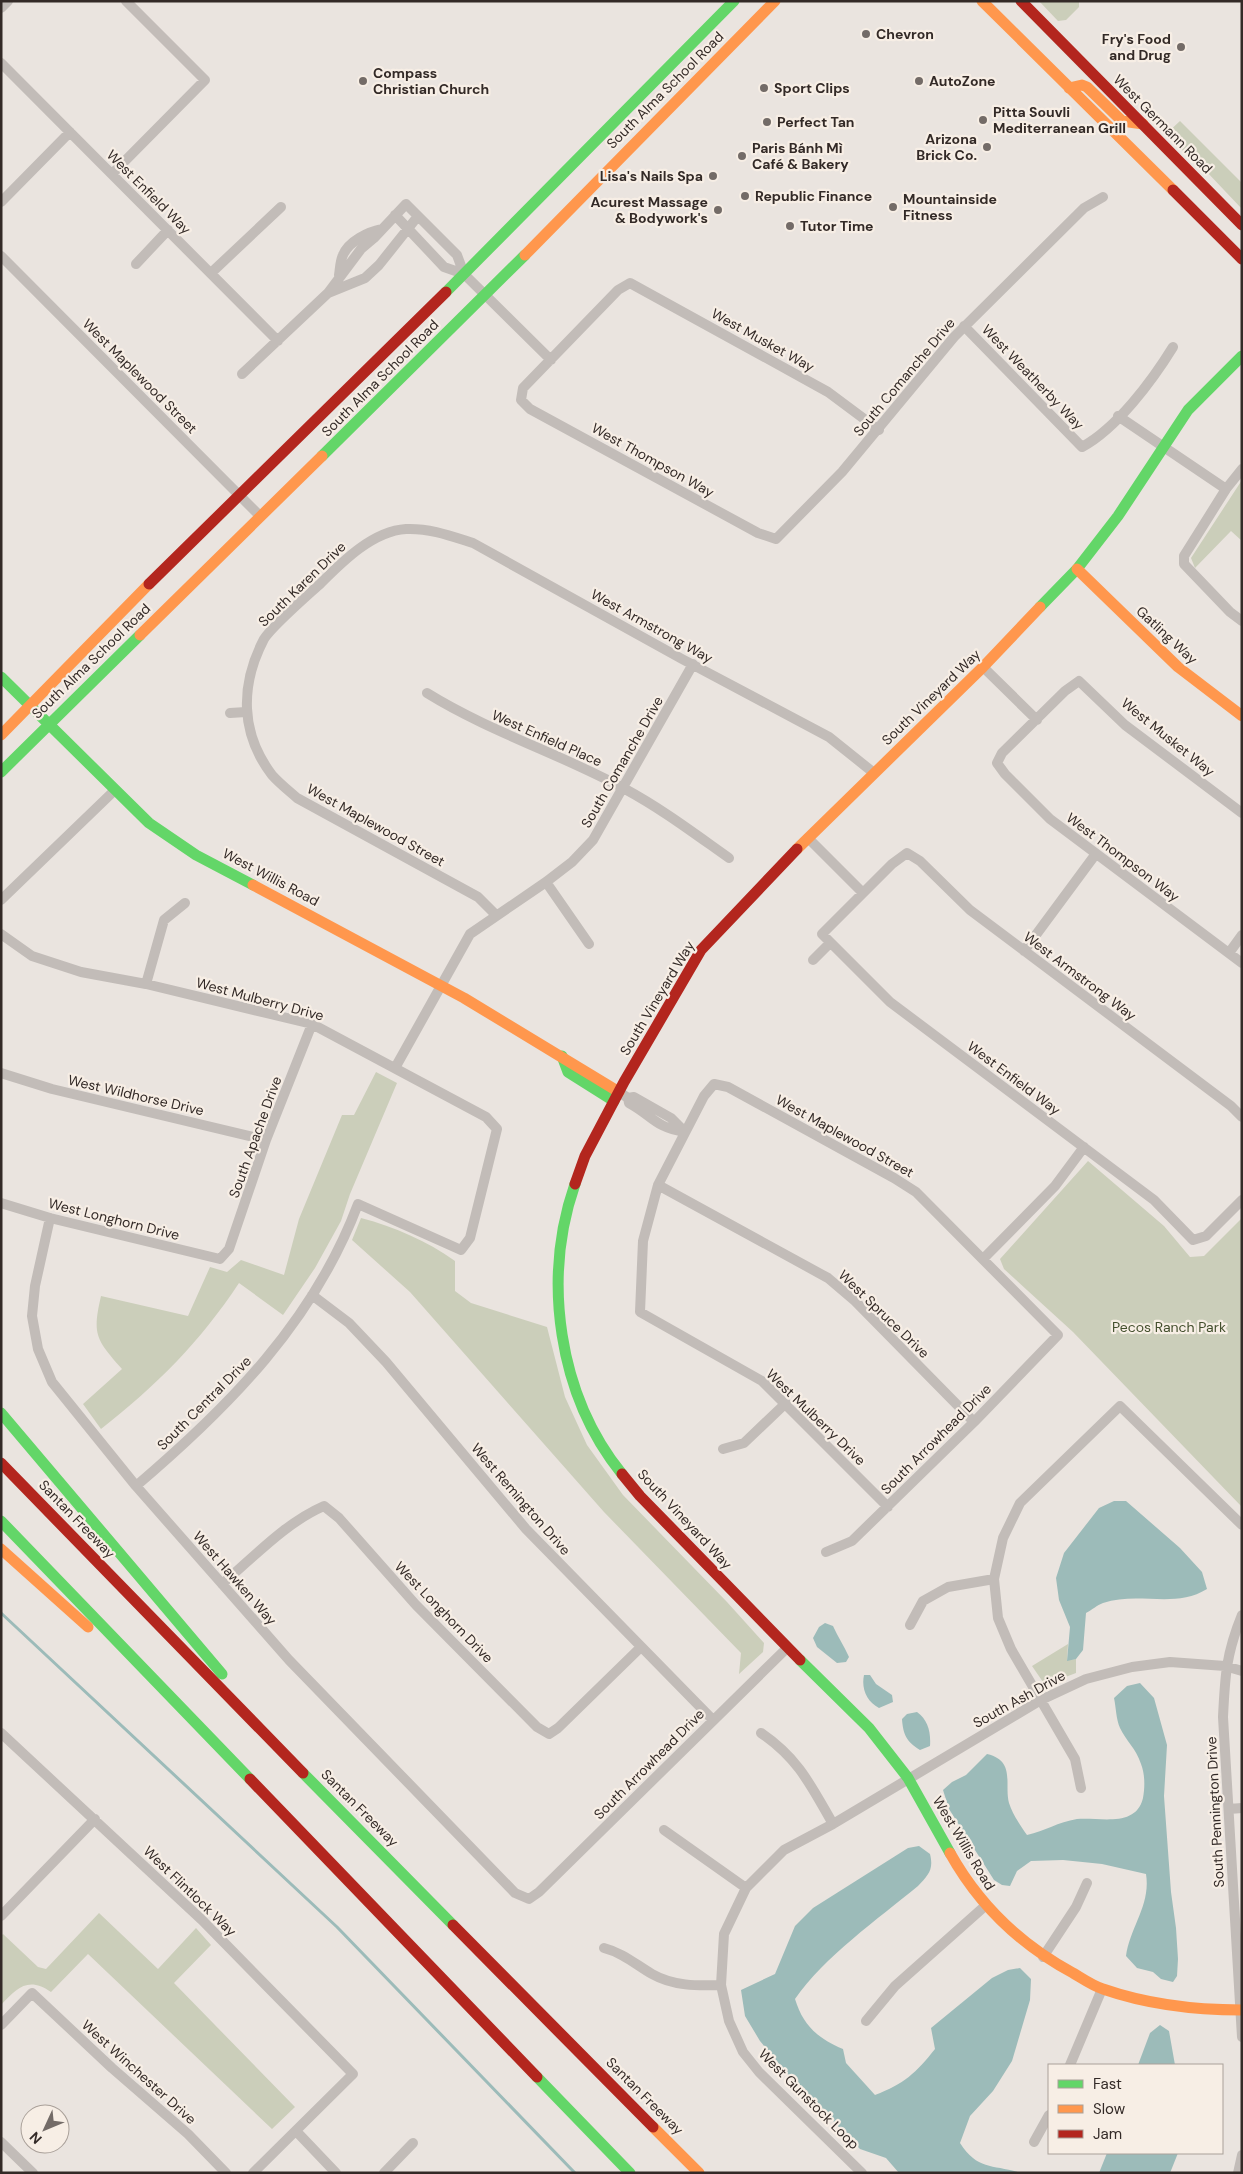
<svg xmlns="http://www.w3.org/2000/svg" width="1243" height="2174" font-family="'DM Sans',sans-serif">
<rect width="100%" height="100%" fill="#eae4df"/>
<!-- green -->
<path fill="#cbceba" d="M1039,1H1079V7L1066,20L1058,21Z
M1180,121L1242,183V209L1206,171L1165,135Z
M1242,480V541L1231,531L1195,568L1191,558Z
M376,1072L397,1083L350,1194L341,1221L315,1268L283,1315L239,1283C200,1342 157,1385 101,1429L83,1404L122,1369C96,1339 92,1335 101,1296L188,1316L210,1267L227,1272L241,1260L284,1275L299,1219L342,1115H354Z
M1088,1161L1164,1226L1190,1257L1204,1256L1242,1218V1507L1073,1332L1004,1269L1000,1259Z
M361,1218C395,1227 427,1241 455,1261V1291L471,1303L547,1327L565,1397L587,1445L623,1495L727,1602L764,1643L763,1652L739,1674L741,1653L604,1512L410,1292L352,1240Z
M1068,1644L1067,1660L1076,1659V1673L1047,1684L1043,1682L1032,1666Z
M99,1913L158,1969L196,1928L211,1945L174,1983L295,2107L272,2129L88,1954L51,1992C28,1976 17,1988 1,2005V1936L3,1934L38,1967L46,1969Z"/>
<!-- water -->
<path fill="#9cbbb9" d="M1114,1501H1126L1180,1548L1202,1572L1207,1589C1175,1609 1138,1591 1103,1603C1097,1605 1092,1610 1086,1613L1083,1650L1076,1659L1067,1661L1070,1627L1059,1600L1056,1578L1064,1553L1099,1508Z
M825,1623L833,1626C838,1637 844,1646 849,1657L846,1662L837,1663L817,1647L813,1638L819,1627Z
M864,1675H870L876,1684L892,1695L893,1702L879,1708C867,1702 861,1689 864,1675Z
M1140,1683L1154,1698L1167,1745L1164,1796L1171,1892L1176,1928L1178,1959L1177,1976L1173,1982L1161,1979L1153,1972L1137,1968L1126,1956C1130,1927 1151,1905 1146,1874L1102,1864L1063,1860L1031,1861L1017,1871L1010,1886L1002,1885L994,1880L949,1809L943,1790L952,1782L966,1775L987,1754C1016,1761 1004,1784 1009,1803C1013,1815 1020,1825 1027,1835C1045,1831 1058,1822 1077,1819C1100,1817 1136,1828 1143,1798C1145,1787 1145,1774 1141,1764C1136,1748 1126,1741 1120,1728C1116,1719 1116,1707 1114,1698L1127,1686Z
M917,1712C928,1720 931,1732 930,1746L920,1750C907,1742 903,1735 902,1719L907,1714Z
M919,1846L930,1854C934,1870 928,1875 918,1886C878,1919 824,1957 795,1999C803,2025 817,2038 843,2049L846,2063L875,2095C904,2084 916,2073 935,2049L931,2028L992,1978L1008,1970L1020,1968L1031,1979L1030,2000L1012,2061L993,2091L970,2116L960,2143C978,2171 993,2164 1021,2173H899L886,2158L860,2149L786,2072L760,2041L745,2016L741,1990L775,1974L795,1926L813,1908L908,1848Z
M1160,2025L1169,2031L1175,2065H1138L1150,2033Z
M1107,2153H1178L1170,2173H1099Z"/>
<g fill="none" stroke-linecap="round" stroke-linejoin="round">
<!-- stream -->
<path stroke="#9cbbb9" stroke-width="3" d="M1,1613L337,1927L575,2173"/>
<!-- street -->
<path stroke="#c2bcb8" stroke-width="10" d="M1,8L8,1
M1,63L278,341
M112,174L205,80L126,1
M1,202L70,132
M395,215L444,267L464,274L551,360
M1,256L260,516
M136,264L168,230
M211,273L281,207
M339,275C340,269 340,261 343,255C349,241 368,232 382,229
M328,293L365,278L379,265L418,216
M964,326L1082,447C1117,428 1152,381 1173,347
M242,374L328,293L361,249L374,238L406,204L457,255L464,274
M1118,416L1226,489
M879,430L828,392L630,283L618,290L523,388L521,400L530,409L758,533L776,539L842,472L954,337L1084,208L1103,197
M1242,469L1226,489L1184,556V564L1230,612L1242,621
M983,667L1037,720
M427,693C490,732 561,754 625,789C662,809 695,834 729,858
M230,713L246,712
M1242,813L1125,725L1079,681L1065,691L1002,753L997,763L1005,774L1050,819L1242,963
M808,838L863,893
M546,882L589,944
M1,900L115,790
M496,915L478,897L297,798C289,791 279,783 272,775C240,733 240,685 264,639C272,626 308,595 321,583C343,561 373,531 406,529C430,528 451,536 473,543L682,659L829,737L874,773
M1,934L32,956L81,972L146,984L312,1024L486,1117L497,1129L470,1238L461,1250L358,1204C314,1321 229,1407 136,1486
M1024,951L1095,855
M1229,953L1242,935
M813,960L830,943
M146,984L164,920L185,903
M395,1068L470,934L546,882L572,862L593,840L693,664
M1,1073L52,1089L266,1140
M619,1092L628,1098L629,1103C653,1116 654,1127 685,1132
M628,1098L634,1097L671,1118L685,1132
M1242,1117L1231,1106L970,910L920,861L907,853L892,864L822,934L890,1002L1154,1200L1193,1240L1206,1236L1242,1200
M658,1185L828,1278L855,1301L974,1422
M1,1203L50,1218L220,1259L229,1249L266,1140L312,1024
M50,1218L35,1286L32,1316L38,1349L52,1382L136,1486L289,1660L515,1893L529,1899L539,1892L787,1648
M983,1259L1055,1186L1084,1147
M312,1295L349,1323L386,1362L526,1529L713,1720
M723,1449L744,1443L786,1403
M826,1552L852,1541L974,1422L1058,1335L916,1192L894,1178L728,1087L714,1084L704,1096L658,1185L643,1241L640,1312L762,1381L888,1507
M222,1584C254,1557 285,1523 324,1506L339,1518L416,1605L537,1727L549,1734L558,1728L641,1647
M1242,1615C1226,1654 1225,1676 1223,1717L1242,2037
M910,1625L923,1601L948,1587L994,1579
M1,1733L202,1920L353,2074L253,2173
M761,1733C799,1759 811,1786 833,1824
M1081,1788L1075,1759L1011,1649L998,1618L994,1579L1003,1538L1020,1503L1120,1406L1242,1525
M1229,1809L1242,1808
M664,1830L746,1888
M1,1916L95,1819
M604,1948C623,1953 635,1964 652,1974C673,1986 697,1986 721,1985
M1043,1957L1076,1907L1087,1883
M866,2021L895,1986L985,1906
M1,2025L32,1993L112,2068L188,2134L226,2173
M1070,2065L1102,1989
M296,2131L336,2173
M1,2142L33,2173
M1034,2142L1049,2115
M384,2173L413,2143
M862,2173L759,2072L743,2052L729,2021L721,1985L724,1934L746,1888L784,1850L833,1824L1041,1700L1086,1679L1132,1667L1170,1662L1225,1666L1242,1671
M1238,2173L1242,2155"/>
<!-- fast -->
<path stroke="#63d668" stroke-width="11" d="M446,292L734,1
M322,456L525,255
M1040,607L1077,569L1118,516L1188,410L1242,356
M1,677L149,823L196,855L253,885
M1,772L140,635
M562,1056L568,1072L614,1101
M575,1184C542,1279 558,1395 622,1474
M1,1413L222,1674
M1,1521L250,1779
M800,1660L869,1728L908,1778L950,1853
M303,1773L453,1925
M537,2077L630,2173"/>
<!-- slow -->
<path stroke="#ff974d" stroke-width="11" d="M982,1L1173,190
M1069,88L1082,85L1087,87L1122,121L1143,124
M525,255L775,1
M1077,569L1178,667L1242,716
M140,635L322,456
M1,735L149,584
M797,849L983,667L1040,607
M253,885L464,998L619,1092
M1,1549L88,1627
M950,1853C979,1905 1021,1945 1073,1973C1083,1979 1093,1986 1103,1989C1149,2005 1194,2010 1242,2010
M653,2127L699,2173"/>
<!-- jam -->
<path stroke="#b3261e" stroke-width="11" d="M1021,1L1242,225
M1173,190L1242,259
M149,584L446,292
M575,1184L585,1156L624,1082L701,950L797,849
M1,1463L303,1773
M622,1474L640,1496L800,1660
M250,1779L537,2077
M453,1925L653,2127"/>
</g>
<!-- markers -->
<g fill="#736b67" stroke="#f7eee5" stroke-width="2">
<circle cx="866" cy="34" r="5"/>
<circle cx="1181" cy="47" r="5"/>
<circle cx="363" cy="81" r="5"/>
<circle cx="919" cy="81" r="5"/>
<circle cx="764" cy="88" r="5"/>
<circle cx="983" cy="120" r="5"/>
<circle cx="767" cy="122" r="5"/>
<circle cx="987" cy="147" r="5"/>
<circle cx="742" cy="156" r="5"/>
<circle cx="713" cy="176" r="5"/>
<circle cx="745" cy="196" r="5"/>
<circle cx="893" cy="207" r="5"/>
<circle cx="718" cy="210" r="5"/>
<circle cx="790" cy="226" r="5"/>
</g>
<g text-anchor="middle" stroke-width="4.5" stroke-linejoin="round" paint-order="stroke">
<!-- poi labels -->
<g font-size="14" font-weight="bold" fill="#332a27" stroke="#f7eee5" text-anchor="start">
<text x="876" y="39">Chevron</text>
<text x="1171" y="44" text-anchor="end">Fry's Food<tspan x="1171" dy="16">and Drug</tspan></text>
<text x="373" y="78">Compass<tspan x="373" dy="16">Christian Church</tspan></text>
<text x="929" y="86">AutoZone</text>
<text x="774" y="93">Sport Clips</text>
<text x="993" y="117">Pitta Souvli<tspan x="993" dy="16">Mediterranean Grill</tspan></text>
<text x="777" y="127">Perfect Tan</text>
<text x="977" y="144" text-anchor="end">Arizona<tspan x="977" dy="16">Brick Co.</tspan></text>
<text x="752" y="153">Paris Bánh Mì<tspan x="752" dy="16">Café &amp; Bakery</tspan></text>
<text x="703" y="181" text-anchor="end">Lisa's Nails Spa</text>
<text x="755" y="201">Republic Finance</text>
<text x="903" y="204">Mountainside<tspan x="903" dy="16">Fitness</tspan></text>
<text x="708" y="207" text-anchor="end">Acurest Massage<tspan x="708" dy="16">&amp; Bodywork's</tspan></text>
<text x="800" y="231">Tutor Time</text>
</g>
<!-- street labels -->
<g font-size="14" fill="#332a27" stroke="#f7eee5">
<text transform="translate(665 90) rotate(-45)" y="5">South Alma School Road</text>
<text transform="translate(1163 124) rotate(45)" y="5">West Germann Road</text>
<text transform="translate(149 192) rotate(45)" y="5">West Enfield Way</text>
<text transform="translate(763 340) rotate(29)" y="5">West Musket Way</text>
<text transform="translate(140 376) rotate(45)" y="5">West Maplewood Street</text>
<text transform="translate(904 377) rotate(-50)" y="5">South Comanche Drive</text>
<text transform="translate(1033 377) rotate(46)" y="5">West Weatherby Way</text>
<text transform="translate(380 378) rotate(-45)" y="5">South Alma School Road</text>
<text transform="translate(653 460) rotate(29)" y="5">West Thompson Way</text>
<text transform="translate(302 584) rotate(-44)" y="5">South Karen Drive</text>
<text transform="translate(652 626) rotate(29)" y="5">West Armstrong Way</text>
<text transform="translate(1167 635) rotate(43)" y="5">Gatling Way</text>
<text transform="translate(91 661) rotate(-44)" y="5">South Alma School Road</text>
<text transform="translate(931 697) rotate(-44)" y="5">South Vineyard Way</text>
<text transform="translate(1168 737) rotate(39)" y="5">West Musket Way</text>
<text transform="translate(547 738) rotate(24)" y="5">West Enfield Place</text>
<text transform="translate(622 762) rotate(-60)" y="5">South Comanche Drive</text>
<text transform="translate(376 825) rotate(29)" y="5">West Maplewood Street</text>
<text transform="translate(1123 857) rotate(37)" y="5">West Thompson Way</text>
<text transform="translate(271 877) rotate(28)" y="5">West Willis Road</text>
<text transform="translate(1080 976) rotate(37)" y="5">West Armstrong Way</text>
<text transform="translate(657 998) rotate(-59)" y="5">South Vineyard Way</text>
<text transform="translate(260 999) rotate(15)" y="5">West Mulberry Drive</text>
<text transform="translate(1014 1078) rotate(37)" y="5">West Enfield Way</text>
<text transform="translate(136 1095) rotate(13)" y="5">West Wildhorse Drive</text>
<text transform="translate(845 1136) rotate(29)" y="5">West Maplewood Street</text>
<text transform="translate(255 1137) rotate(-70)" y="5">South Apache Drive</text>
<text transform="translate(114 1219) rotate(14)" y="5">West Longhorn Drive</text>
<text transform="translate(884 1314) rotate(44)" y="5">West Spruce Drive</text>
<text transform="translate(204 1403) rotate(-45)" y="5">South Central Drive</text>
<text transform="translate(816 1417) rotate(44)" y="5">West Mulberry Drive</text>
<text transform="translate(936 1439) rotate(-45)" y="5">South Arrowhead Drive</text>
<text transform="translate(521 1499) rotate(49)" y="5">West Remington Drive</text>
<text transform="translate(77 1519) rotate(46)" y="5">Santan Freeway</text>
<text transform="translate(685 1519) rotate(47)" y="5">South Vineyard Way</text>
<text transform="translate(235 1578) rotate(49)" y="5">West Hawken Way</text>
<text transform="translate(444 1612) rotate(46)" y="5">West Longhorn Drive</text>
<text transform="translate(1019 1699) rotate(-29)" y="5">South Ash Drive</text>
<text transform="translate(649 1764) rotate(-45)" y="5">South Arrowhead Drive</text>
<text transform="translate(360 1808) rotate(45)" y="5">Santan Freeway</text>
<text transform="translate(1215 1812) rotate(-93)" y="5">South Pennington Drive</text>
<text transform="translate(964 1843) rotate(59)" y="5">West Willis Road</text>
<text transform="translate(190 1891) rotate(44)" y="5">West Flintlock Way</text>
<text transform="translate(139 2072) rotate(42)" y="5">West Winchester Drive</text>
<text transform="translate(645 2096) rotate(45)" y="5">Santan Freeway</text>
<text transform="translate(809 2099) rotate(45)" y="5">West Gunstock Loop</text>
</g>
<!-- park labels -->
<g font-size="14" fill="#434f2d" stroke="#f7eee5">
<text x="1169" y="1332">Pecos Ranch Park</text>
</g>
</g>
<!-- border -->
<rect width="1243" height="2174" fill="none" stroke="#332a27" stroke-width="5"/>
<!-- legend -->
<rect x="1048" y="2064" width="175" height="90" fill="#f7eee5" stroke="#a9a099"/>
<rect x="1058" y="2080" width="25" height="8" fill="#63d668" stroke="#a9a099"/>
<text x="1093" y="2089" font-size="15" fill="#332a27">Fast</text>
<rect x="1058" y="2105" width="25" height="8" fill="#ff974d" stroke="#a9a099"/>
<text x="1093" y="2114" font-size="15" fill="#332a27">Slow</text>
<rect x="1058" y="2130" width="25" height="8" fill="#b3261e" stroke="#a9a099"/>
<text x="1093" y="2139" font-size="15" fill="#332a27">Jam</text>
<!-- north arrow -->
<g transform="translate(45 2129) rotate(226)"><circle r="24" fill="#f7eee5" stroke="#a9a099"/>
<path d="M0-4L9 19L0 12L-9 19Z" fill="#736b67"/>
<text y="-8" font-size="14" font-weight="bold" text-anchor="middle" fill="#332a27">N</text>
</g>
</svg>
